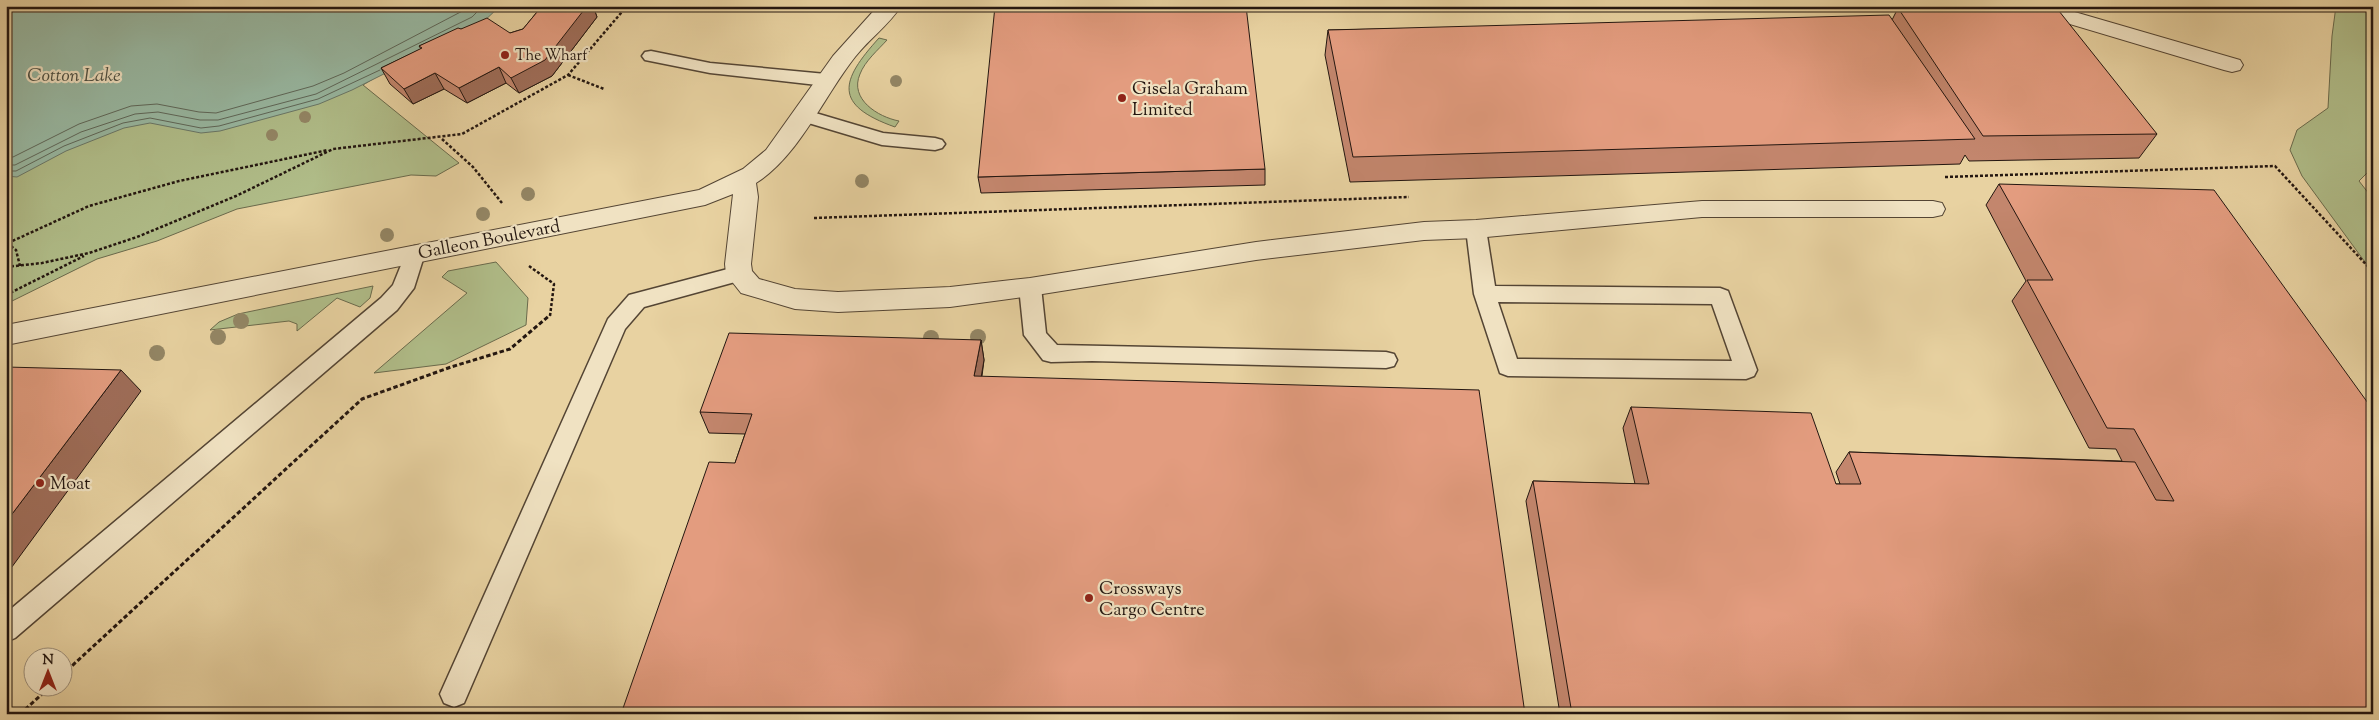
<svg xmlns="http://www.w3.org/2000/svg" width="2379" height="720" font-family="'Sorts Mill Goudy',serif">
<rect width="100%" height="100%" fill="#e8d2a1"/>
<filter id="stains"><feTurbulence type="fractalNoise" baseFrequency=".004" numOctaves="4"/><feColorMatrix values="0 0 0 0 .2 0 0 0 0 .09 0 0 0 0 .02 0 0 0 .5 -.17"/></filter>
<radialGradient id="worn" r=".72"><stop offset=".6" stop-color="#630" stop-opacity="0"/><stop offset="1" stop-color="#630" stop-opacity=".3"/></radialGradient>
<!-- green -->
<path fill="#b0bd89" stroke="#6a6a4c" d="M6,6H492L363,85L459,163L436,176L411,175L237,209L157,241L97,259L6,304Z
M2336,6H2373V167L2359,181L2373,199V273L2302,176L2290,150L2297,130L2328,108L2332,36Z
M879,38L887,40C878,50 865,61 860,74C849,99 878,117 899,121L895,127C833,105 840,81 879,38Z
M496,262L528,298L526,325L446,364L374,373L467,293L442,277L448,271Z
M373,286L370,298L360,307L337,298L297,331V324L289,321L210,330L219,322L238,314Z"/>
<!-- water -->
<path fill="#98b8a2" stroke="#697768" d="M6,6H500L479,26L352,90L319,104L220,131L201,133L150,123L124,128L66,151L17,177L6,176Z"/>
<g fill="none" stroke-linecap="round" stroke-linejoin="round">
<!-- shore -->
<path stroke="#5e6759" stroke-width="1" d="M6,157H13L79,124L131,106L157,104L199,112L216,113L313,86L344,73L472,6
M6,165H15L81,132L135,114L158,112L200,120H218L316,94L472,17L483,6
M6,171H16L64,146L123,123L150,118L201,128L219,126L318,99L380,70"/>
<!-- lane casing -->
<g stroke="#544534" stroke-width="3">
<path id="lane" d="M651,51L710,63L826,74L832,76L835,80L832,84L826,86L710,73L645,60L642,56L645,52Z
M802,109L883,133L935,138L942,140L945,144L942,148L935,150L882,145L795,119L793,115L795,111Z
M1476,222L1483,224L1486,229L1495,286L1720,288L1728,291L1757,370L1754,376L1746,379L1508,376L1500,373L1474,294L1466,229L1469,224ZM1498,302L1712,304L1732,361L1517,359Z
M415,246L422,248L425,253L414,288L397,310L15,638L6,642V613L381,298L393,285L408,248Z
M739,266L746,269L750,274L746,279L644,307L625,329L464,703L454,707L444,703L440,694L608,319L629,295Z
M1030,279L1038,282L1041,287L1046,333L1057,345L1386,352L1394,354L1397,360L1394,366L1386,368L1092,361L1051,362L1043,360L1024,335L1019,287L1022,282Z"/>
</g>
<!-- street casing -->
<g stroke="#544534" stroke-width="2">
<path id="street" d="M878,6H901C889,25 869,39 855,57C824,96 799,156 756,183L758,197L751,264L752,271L759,279L795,289L838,292L950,287L1030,278L1256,242L1424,222L1476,220L1702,201H1933L1942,203L1945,209L1942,215L1933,217H1702L1476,238L1424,240L1256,260L1030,296L950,307L838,312L795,309L741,293L726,274L725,264L733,194L705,205L6,345V325L699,190L743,169L766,150L833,56Z
M2020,6H2054L2240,60L2243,65L2240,70L2232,72L2224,70L2023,10Z"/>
</g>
<!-- path-far1 -->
<path stroke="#231610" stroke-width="2.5" stroke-dasharray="3 2" stroke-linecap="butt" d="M568,75L604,89
M442,139L473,167L502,203
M1945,177L2275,166L2373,272
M814,218L1409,197
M7,243L16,250L20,266
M8,243L89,206L179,181L328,150
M529,266L554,284L550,316
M6,267L42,263L89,253L137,237L236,196L333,149L462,134L568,75L627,6
M6,295L84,256"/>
<!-- path -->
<path stroke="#231610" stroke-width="3" stroke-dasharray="4.5 2.5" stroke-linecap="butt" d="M62,675L362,399L451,367L510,349L550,315
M20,714L49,688"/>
<!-- lane -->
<use href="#lane" fill="#f0e2c2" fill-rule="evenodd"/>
<!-- street -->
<use href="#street" fill="#f0e2c2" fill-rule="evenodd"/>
</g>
<!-- trees -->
<g fill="#938665">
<circle cx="896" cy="81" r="6"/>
<circle cx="305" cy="117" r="6"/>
<circle cx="272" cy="135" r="6"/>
<circle cx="862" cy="181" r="7"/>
<circle cx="528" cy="194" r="7"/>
<circle cx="483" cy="214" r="7"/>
<circle cx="387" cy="235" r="7"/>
<circle cx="241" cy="321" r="8"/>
<circle cx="218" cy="337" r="8"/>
<circle cx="978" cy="337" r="8"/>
<circle cx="931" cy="338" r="8"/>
<circle cx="157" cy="353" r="8"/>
</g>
<!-- wall -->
<path fill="#c3866d" stroke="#231610" d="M542,6H593L597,17L552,76L519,93L506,83L467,103L444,89L413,104L390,84L381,68L421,49L419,46L461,29L510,33L523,29Z
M2077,6H2102L2098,12Z
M1898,8L2157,134L2139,158L1969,161L1965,155L1960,164L1350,182L1325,55L1328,30L1892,20Z
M1265,169V185L981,193L978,177Z
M1999,184L2373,714H1560L1526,501L1533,481L1635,484L1623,428L1631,407L1836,484H1840L1836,472L1849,452L2122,461L2116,449L2089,448L2012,301L2026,281L1986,205Z
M981,340L984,360L982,376L735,463L745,434L709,433L700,412Z"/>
<!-- shaded-wall -->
<path fill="#9f6d59" stroke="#231610" d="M587,6H593L597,17L552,76L519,93L511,78Z
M499,67L506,83L467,103L459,88Z
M435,73L444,89L413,104L404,89Z
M981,340L984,360L978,396L974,376Z
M121,370L141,391L6,575V522Z"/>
<!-- building -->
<path fill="#e39c7f" stroke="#231610" d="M542,6H587L545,60L511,78L499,67L459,88L435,73L404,89L381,68L422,48L419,46L458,28L461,29L487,18L510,33L523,29Z
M995,6H1246L1265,169L978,177Z
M2055,6L2157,134L1983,136L1898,8Z
M1889,15L1975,139L1353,157L1328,30Z
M1999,184L2214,190L2373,410V714H1572L1533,481L1649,484L1631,407L1811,413L1836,484H1861L1849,452L2135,462L2156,500L2174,501L2134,429L2107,428L2027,280H2053Z
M729,333L981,340L974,376L1479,390L1525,714H621L709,462L735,463L752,414L700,412Z
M6,367L121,370L6,522Z"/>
<!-- markers -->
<g fill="#8f2418" stroke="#f0e2c2" stroke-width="2">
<circle cx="505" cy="55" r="5"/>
<circle cx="1122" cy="98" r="5"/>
<circle cx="40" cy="483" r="5"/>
<circle cx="1089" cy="598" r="5"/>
</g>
<g text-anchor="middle" stroke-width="4.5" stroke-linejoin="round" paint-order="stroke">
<!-- far-poi labels -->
<g font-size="15" fill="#231610" stroke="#f0e2c2" text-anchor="start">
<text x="515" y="60">The Wharf</text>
</g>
<!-- poi labels -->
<g font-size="18" fill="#231610" stroke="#f0e2c2" text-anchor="start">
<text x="1132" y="94">Gisela Graham<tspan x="1132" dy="21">Limited</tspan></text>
<text x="50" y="489">Moat</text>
<text x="1099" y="594">Crossways<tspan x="1099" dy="21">Cargo Centre</tspan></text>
</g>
<!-- street labels -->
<g font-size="18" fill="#231610" stroke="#f0e2c2">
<text transform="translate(489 239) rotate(-11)" y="6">Galleon Boulevard</text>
</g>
<!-- water labels -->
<g font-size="19" font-style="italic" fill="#4c4f43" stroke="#f0e2c2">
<text x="74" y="81">Cotton Lake</text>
</g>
</g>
<!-- margin -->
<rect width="2379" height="720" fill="none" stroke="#e8d2a1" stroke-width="25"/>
<rect x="8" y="8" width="2364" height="705" fill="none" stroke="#231610" stroke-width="2.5"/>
<rect x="12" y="12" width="2354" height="695" fill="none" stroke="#231610"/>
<!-- north arrow -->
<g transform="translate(48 672)"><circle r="24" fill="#f0e2c2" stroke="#9e907b"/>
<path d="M0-4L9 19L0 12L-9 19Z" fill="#8f2418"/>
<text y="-8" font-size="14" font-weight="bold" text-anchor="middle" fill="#231610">N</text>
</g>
<rect width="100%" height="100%" filter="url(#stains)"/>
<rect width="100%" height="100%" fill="url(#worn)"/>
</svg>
